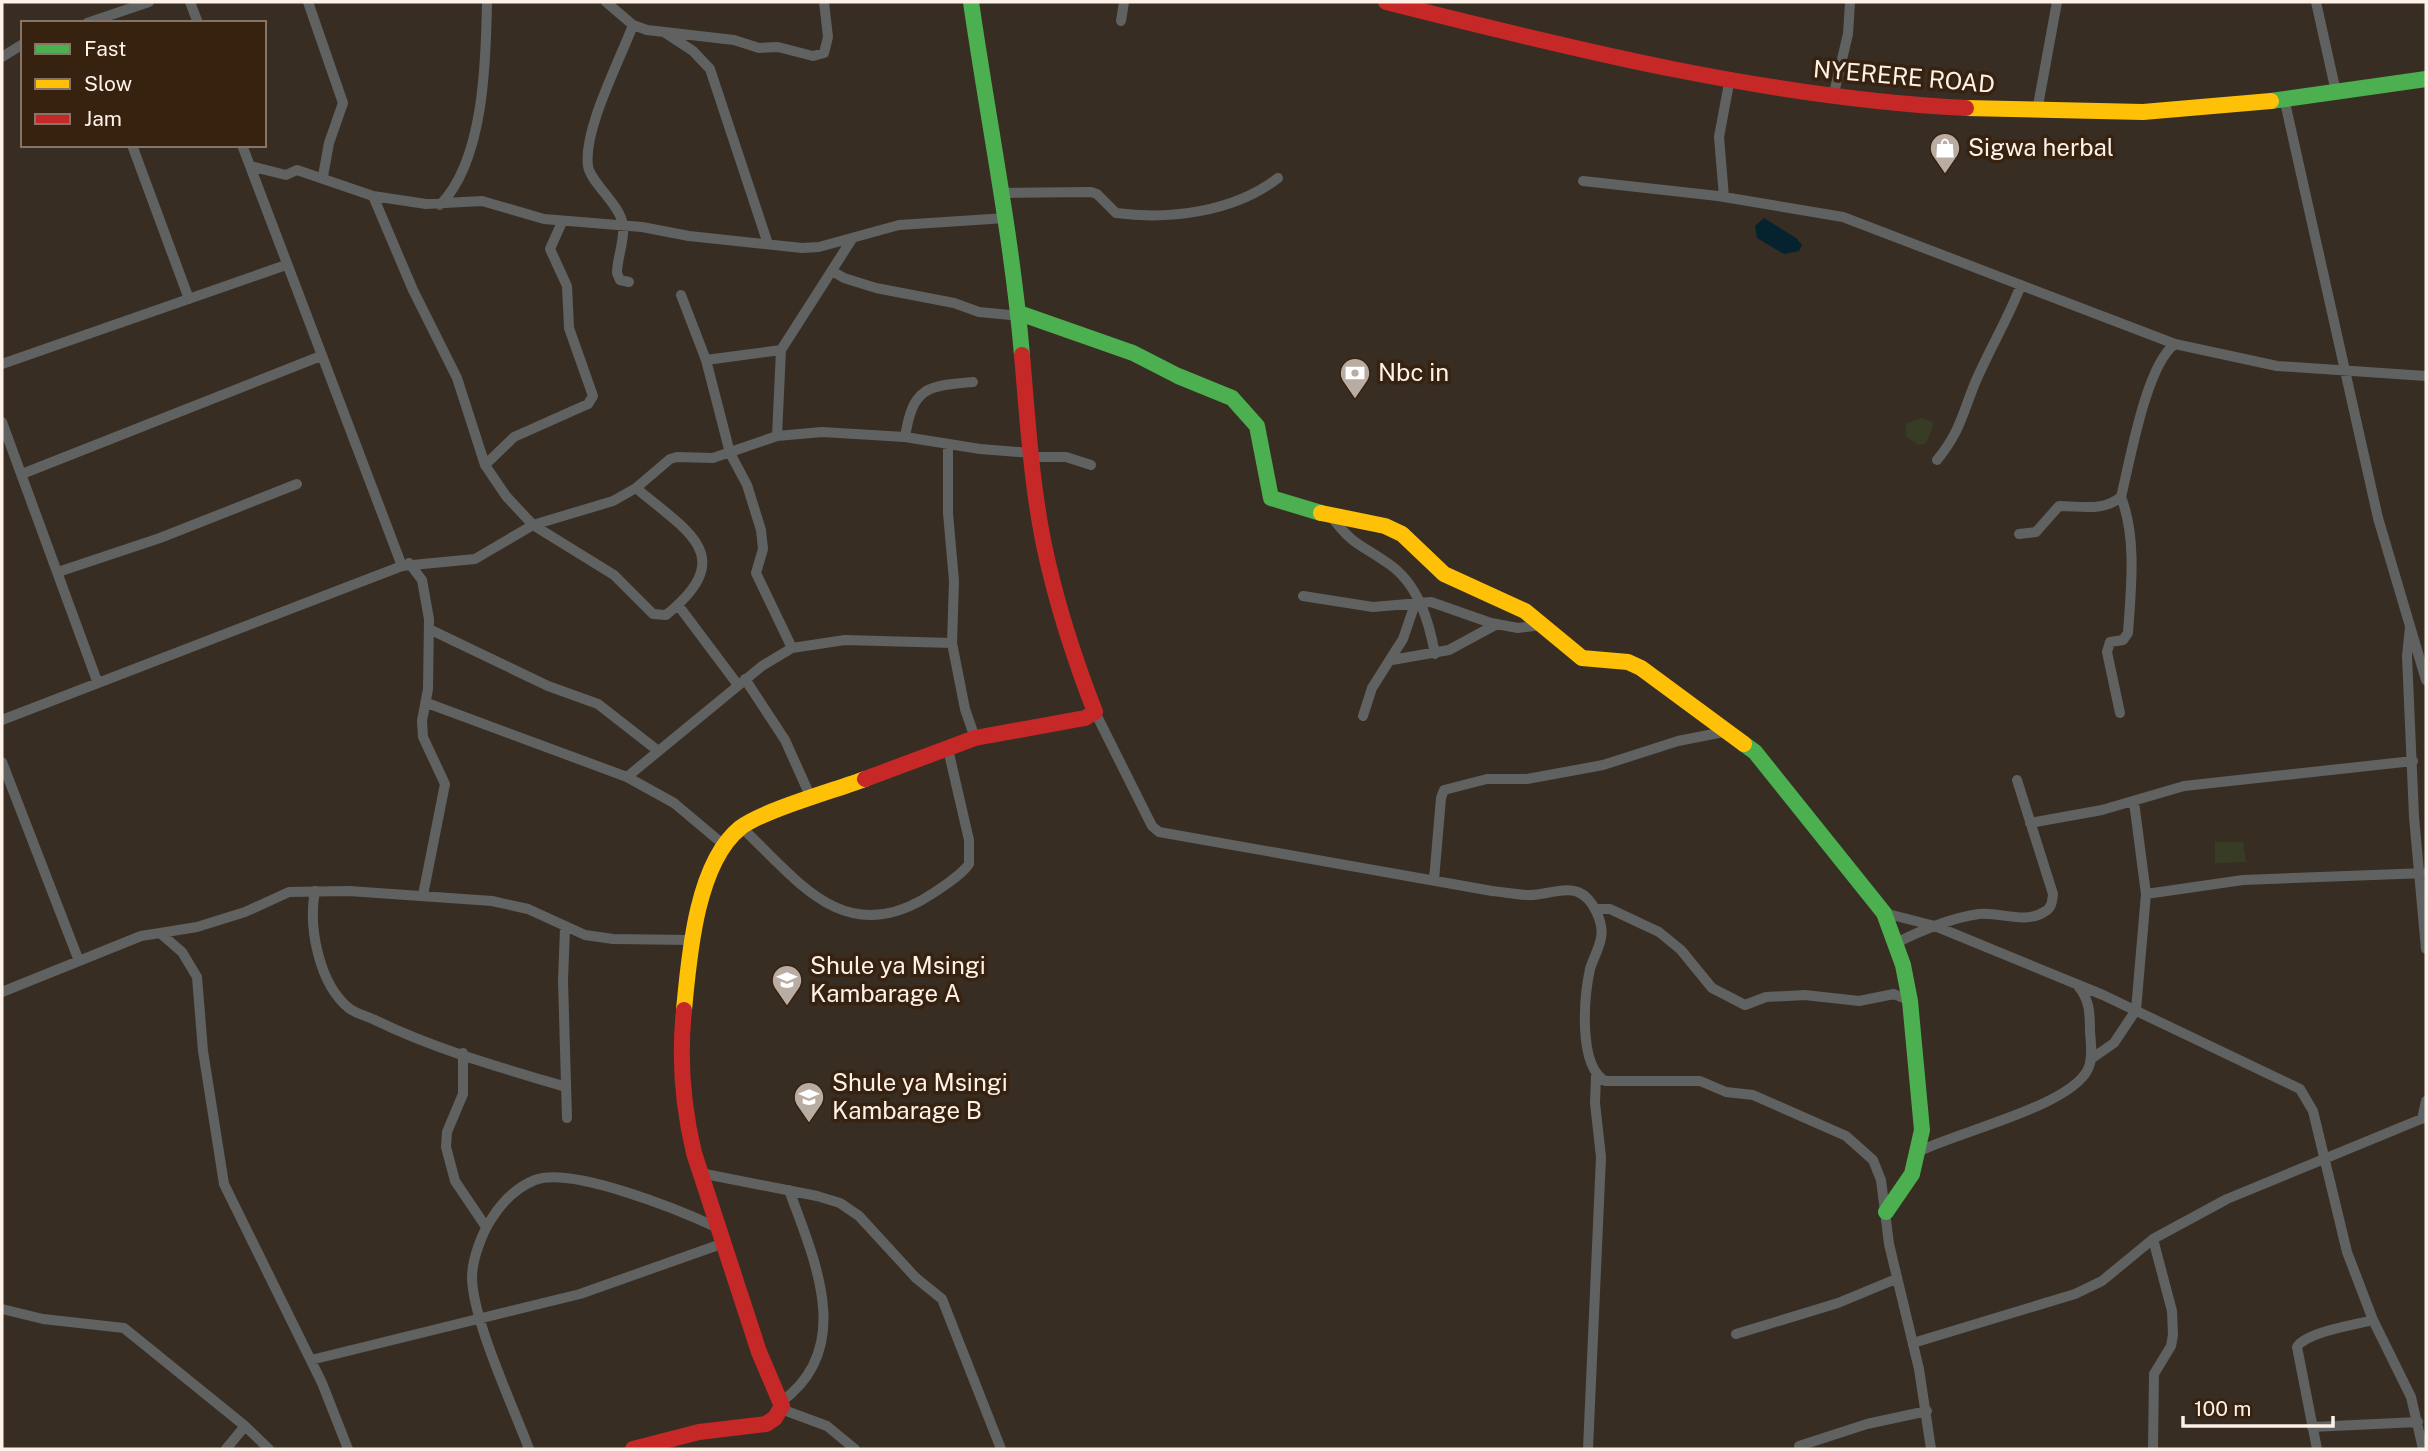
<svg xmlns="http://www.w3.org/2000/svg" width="2428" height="1451" font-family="'Public Sans',sans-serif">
<rect width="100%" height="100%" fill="#382d23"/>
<!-- green -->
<path fill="#373d25" d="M1921,418L1934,423L1926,443L1918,445L1906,436V424Z
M2215,842H2243L2246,862L2215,863Z"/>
<!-- water -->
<path fill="#05222f" d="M1764,218L1796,238L1802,245L1799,251L1784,254L1757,238L1755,226Z"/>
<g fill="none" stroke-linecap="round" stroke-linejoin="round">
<!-- street -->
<path stroke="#5f6261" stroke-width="10" d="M190,2L198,23
M308,2L343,103L329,143L323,176
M606,2L633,25L647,30L734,40L759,48L778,47L813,56L824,53L828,37L824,2
M2316,2L2336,92
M1121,21L1124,2
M87,23L149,2
M664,32L693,51L710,69L768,244
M2,57L23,44
M1833,97L1848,34L1850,2
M2284,98L2378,518L2426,680
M2037,111L2057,2
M132,145L189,299
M242,145L402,566
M250,166L286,175L297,170L373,196L426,204L482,201L544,219L642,227L689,236L802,248L819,247L899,225L1006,218
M1583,181L1718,196L1843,217L2175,344L2277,366L2426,376
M1002,193L1091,192L1097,194L1116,213C1170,220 1234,212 1278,178
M373,196L413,290L457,378L485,465L506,496L533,525L614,575L653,614L666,615C739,556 688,532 636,488
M1724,197L1719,137L1730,78
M440,205C484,161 486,61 487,2
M832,271L844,278L876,288L954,303L979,312L1020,316
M629,282L620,280L617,273C617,258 625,240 623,225C620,204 590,182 588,166C583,130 620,60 633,25
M681,295L706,360L730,453L747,485L761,530L763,549L756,573L792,648
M706,360L781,350
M2,364L286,265
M2,422L97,681
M777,436L781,350L852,239
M905,437C913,387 926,386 973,382
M948,445V513L954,581L952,643L965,709L975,738
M1032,457H1066L1091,465
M1937,460C1960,432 1962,415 1975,383C1989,350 2008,319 2021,285
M485,465L514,437L588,404L593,396L569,328L567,286L550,249L562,222
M22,474L321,356
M1331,516C1353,546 1361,544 1389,564C1418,584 1429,621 1435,654
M2019,534L2036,532L2059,506C2082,506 2102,512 2121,497C2130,461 2146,365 2175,344
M409,563L422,580L429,619L428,689L422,721L423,737L445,784L423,895
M58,572L160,538L297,484
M1303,596L1373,607L1431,602L1491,623L1518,628L1542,625
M678,605L738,685
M2410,627L2407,656L2414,817L2426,949
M429,629L548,686L598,704L657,750
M1392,660L1449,650L1497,624
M745,679L785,740L812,800
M427,703L627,777L674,803L724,845
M1095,712L1152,826L1159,832L1492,891C1504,892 1517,895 1530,895C1545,895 1563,887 1578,892C1593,898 1604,923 1601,938C1599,949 1593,959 1590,969C1584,997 1578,1065 1605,1081H1700L1726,1092L1753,1095L1846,1136L1873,1160L1881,1180L1889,1244L1919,1369L1931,1449
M2120,713L2107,652L2110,642L2123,640L2128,633C2131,589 2137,538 2121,497
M1363,716L1372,688L1403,639L1415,604
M2,720L402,566L475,559L533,525L613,501L636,488L670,459L677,457L713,458L777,436L822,432L905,437L980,449L1031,453
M2,762L79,961
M627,777L762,666L792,648L845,640L952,643
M2030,823L2102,810L2184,786L2413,761
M741,827C796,878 841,946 922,900C934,893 962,875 969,864V840L948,749
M1434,880L1441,798L1444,790L1487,779H1527L1603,765L1678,741L1729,731
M315,891C308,927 319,985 350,1009C357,1014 367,1016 375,1020C434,1049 502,1068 566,1087
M2146,894L2243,880L2426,873
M1595,909H1610L1659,932L1681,950L1712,988L1745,1005L1766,997L1805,995L1859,1001L1894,994L1910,1001
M1884,913L1935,926L2103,995L2300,1089L2313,1111L2347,1252L2373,1320L2411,1397L2423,1449
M565,928L563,981L567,1118
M160,933L197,927L245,912L289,892L349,891L492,901L528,909L585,935L613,939L691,940
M1896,943C1922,930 1951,918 1979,914C2000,912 2026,924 2044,912C2052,908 2052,902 2053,894L2017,780
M2,992L141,936L160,933L182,952L197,977L203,1051L224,1184L322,1383L348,1449
M463,1053V1094L447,1132L446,1147L455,1181L486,1227
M2091,1059L2114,1043L2136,1010L2146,894L2134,802
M2422,1119L2426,1101
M1920,1151C1957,1132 2071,1106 2088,1069C2093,1059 2091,1043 2090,1032C2090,1014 2090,1000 2078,986
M700,1173L817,1196L840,1203L859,1216L916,1278L942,1299L1001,1449
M2153,1239L2172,1311L2173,1335L2171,1346L2154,1374L2153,1449
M2,1309L43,1319L124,1328L245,1426L269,1449
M1736,1334L1838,1303L1896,1279
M1913,1343L2075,1294L2102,1281L2153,1239L2227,1199L2426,1117
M311,1360L580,1294L724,1243
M781,1402C856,1348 814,1259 789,1190
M781,1409L827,1426L855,1449
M2312,1427L2418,1422
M1799,1446L1867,1424L1927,1411
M226,1449L245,1426
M529,1449C513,1406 473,1321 472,1278C472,1259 482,1233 492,1218C503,1201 517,1187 535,1180C572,1166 682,1211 718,1228
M1588,1449L1601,1157L1595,1103L1596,1076
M2317,1449L2297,1347C2306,1332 2355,1325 2373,1320"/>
<!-- fast -->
<path stroke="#4caf50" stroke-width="16" d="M971,2C988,120 1012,237 1022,355
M2271,101L2426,79
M1019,313L1133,353L1178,376L1232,398L1257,426L1271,498L1321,513
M1744,744L1755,752L1884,913L1903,965L1910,1001L1922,1130L1912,1174L1886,1212"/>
<!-- slow -->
<path stroke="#ffc107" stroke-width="16" d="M1966,108L2143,112L2271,101
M1321,513L1385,526L1402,534L1444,574L1525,611L1582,658L1628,662L1641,668L1744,744
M684,1010C689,957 696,864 740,828C761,811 836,790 865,779"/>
<!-- jam -->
<path stroke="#c62828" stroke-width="16" d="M1386,2C1576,50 1770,98 1966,108
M865,779L975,738L1085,718L1095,712C1076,663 1060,615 1048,563C1032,496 1028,424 1022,355
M633,1449L699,1432L766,1424L775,1418L782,1406L759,1352L694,1153C683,1107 679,1057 684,1010"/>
</g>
<!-- icons -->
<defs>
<g id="shop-pin" transform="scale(1.575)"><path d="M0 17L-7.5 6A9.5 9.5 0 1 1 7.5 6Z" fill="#b8aca3" stroke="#372210"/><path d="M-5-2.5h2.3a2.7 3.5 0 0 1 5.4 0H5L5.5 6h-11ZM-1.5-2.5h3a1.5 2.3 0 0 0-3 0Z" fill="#fff"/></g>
<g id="bank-pin" transform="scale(1.575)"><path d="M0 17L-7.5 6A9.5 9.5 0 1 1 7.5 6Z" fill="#b8aca3" stroke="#372210"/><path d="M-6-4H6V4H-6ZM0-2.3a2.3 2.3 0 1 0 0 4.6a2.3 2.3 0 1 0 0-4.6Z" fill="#fff"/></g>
<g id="school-pin" transform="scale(1.575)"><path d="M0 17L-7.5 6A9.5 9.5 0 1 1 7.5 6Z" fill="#b8aca3" stroke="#372210"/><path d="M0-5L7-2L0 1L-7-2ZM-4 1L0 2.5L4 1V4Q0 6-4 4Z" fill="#fff"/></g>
</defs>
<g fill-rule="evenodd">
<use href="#shop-pin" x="1945" y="148"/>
<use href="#bank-pin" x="1355" y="373"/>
<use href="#school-pin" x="787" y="980"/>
<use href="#school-pin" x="809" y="1097"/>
</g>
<g text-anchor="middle" stroke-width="7" stroke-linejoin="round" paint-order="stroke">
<!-- street labels -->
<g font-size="24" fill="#fdf1e8" stroke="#372210">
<text transform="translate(1904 77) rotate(5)" y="8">NYERERE ROAD</text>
</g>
<!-- poi labels -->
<g font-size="24" fill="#fdf1e8" stroke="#372210" text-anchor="start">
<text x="1968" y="156">Sigwa herbal</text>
<text x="1378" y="381">Nbc in</text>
<text x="810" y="974">Shule ya Msingi<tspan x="810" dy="28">Kambarage A</tspan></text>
<text x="832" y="1091">Shule ya Msingi<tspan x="832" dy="28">Kambarage B</tspan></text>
</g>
</g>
<!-- border -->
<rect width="2428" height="1451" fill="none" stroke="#fdf1e8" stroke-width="7"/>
<!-- legend -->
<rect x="21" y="21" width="245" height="126" fill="#372210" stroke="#867566" stroke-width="2"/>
<rect x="35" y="44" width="35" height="10" fill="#4caf50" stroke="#867566" stroke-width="2"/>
<text x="84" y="56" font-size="21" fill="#fdf1e8">Fast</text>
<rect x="35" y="79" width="35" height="10" fill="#ffc107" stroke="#867566" stroke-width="2"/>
<text x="84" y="91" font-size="21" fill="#fdf1e8">Slow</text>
<rect x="35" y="114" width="35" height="10" fill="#c62828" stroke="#867566" stroke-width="2"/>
<text x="84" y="126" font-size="21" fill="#fdf1e8">Jam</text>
<!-- scale -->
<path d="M2183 1416v10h150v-10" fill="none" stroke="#fdf1e8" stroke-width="3.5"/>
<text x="2194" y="1416" font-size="21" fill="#fdf1e8" stroke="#372210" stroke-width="5" paint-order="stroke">100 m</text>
</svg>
